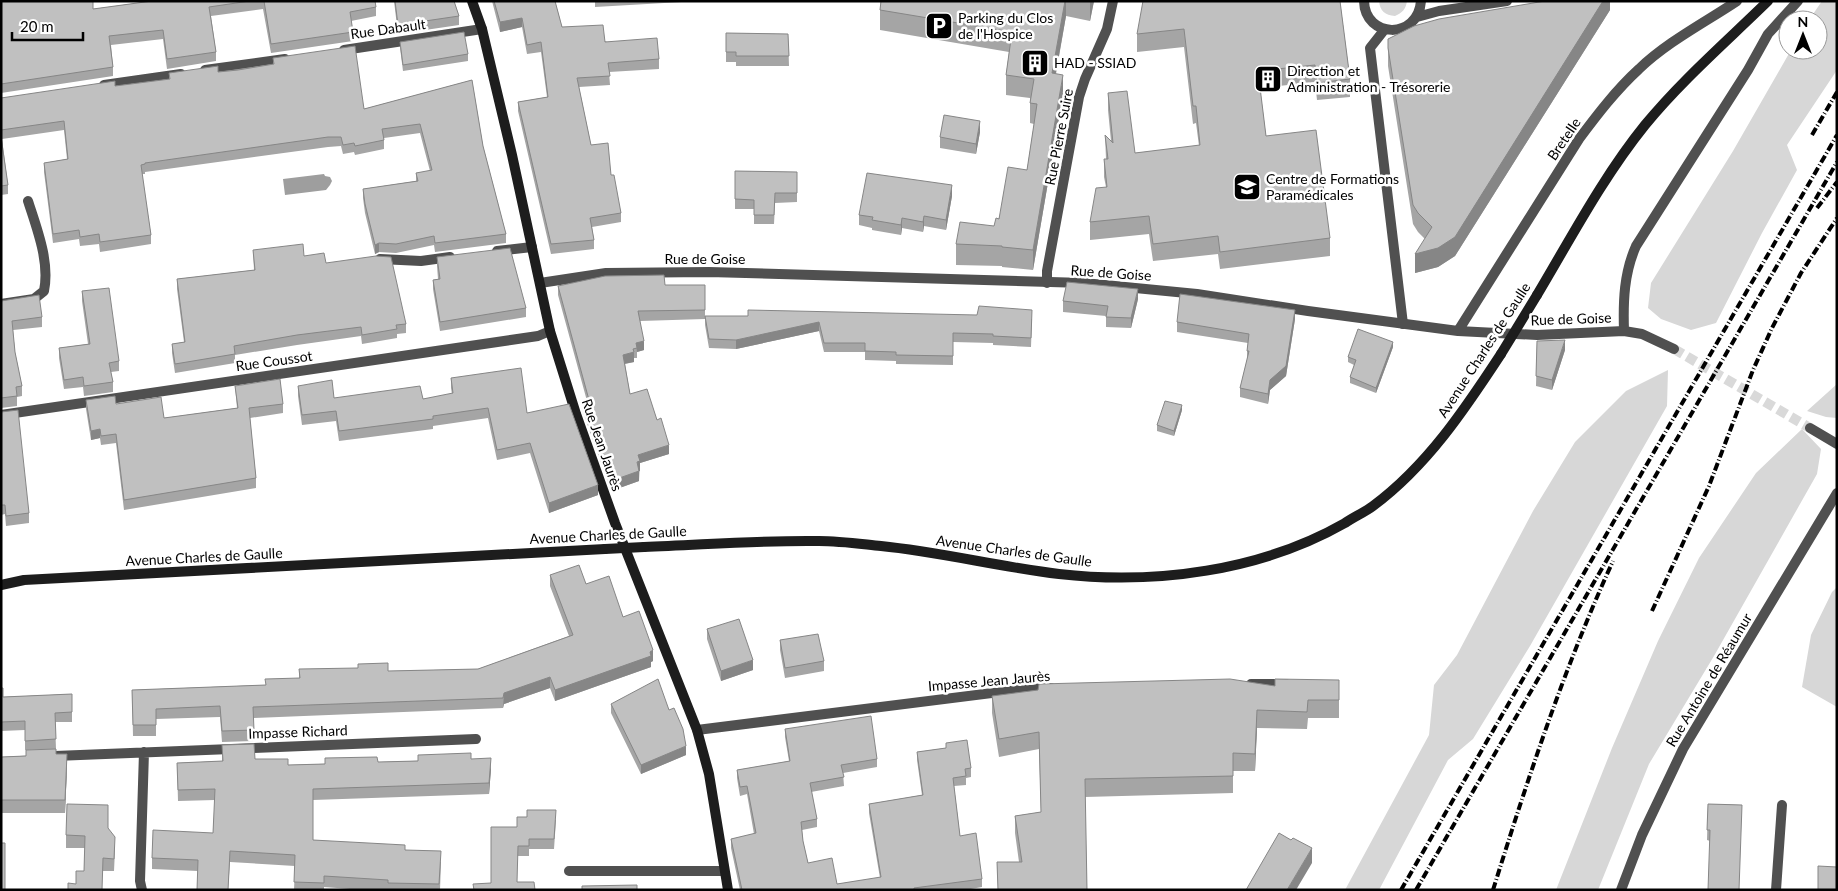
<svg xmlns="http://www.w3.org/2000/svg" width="1838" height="891" font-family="Lato,sans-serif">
<rect width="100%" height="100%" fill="#fff"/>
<!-- green -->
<path fill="#d7d7d7" d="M1379,1H1407C1406,9 1402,13 1395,16C1385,15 1380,11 1379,1Z
M1822,1H1837V70L1787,145L1797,170L1762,233L1716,323L1691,330L1661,319L1648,308L1651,283L1733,151L1791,50H1818V20H1809Z
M1668,370L1667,406L1530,646L1473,739L1448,760L1379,890H1345L1429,735L1434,685L1457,655L1533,511L1575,442L1626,391Z
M1837,384V418L1826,417L1807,411Z
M1802,429L1821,449L1817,474L1714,656L1649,764L1598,890H1556L1612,748L1658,641L1699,558L1756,473Z
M1837,587V707L1802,687L1811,635L1832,592Z"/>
<!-- water -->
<path fill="#9e9e9e" d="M324,174L325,176L330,177L332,181L330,185L326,190L285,195L283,179Z"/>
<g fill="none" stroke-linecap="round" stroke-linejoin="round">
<!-- street-tunnel -->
<path stroke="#d9d9d9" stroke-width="10" stroke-dasharray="10 5" stroke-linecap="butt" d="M1674,349L1810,428"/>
<!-- lane -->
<path stroke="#505050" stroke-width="10" d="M1364,1C1365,39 1418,40 1421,1
M1417,17L1439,11L1507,1
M1385,29L1370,48L1403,324
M497,251L532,247
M380,259L421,261L450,257
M1047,283V271L1079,97L1085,79L1107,29L1113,1
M1,304L34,299L44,291C50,262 37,229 28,201
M569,871H723"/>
<!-- street -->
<path stroke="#505050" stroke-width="10" d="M344,50L482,29
M205,70L285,59
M104,85L181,74
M540,283L606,273L709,272L1084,283L1197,294L1308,311L1458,331L1537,335L1624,331L1642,334L1674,349
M1458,331L1579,139C1597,115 1616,90 1639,69C1667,42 1704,23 1737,1
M1624,331C1623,301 1624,273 1636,246L1748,70L1768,34L1798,1
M1,415L538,336L550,331
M1810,428L1837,444
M1251,684H1286
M697,730L1024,689L1051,688
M55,756L476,739
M142,890L140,881L144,752
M1621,890L1642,835L1683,749L1837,493
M1776,890L1782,805"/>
<!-- secondary -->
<path stroke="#1d1d1d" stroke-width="10" d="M472,1L482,29L512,155L550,331L576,414L615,523L697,730L709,774L728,890
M1537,295C1571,238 1603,177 1645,125C1682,80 1726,42 1768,1
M644,547C702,545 761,540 819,541C840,541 861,544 881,546C941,552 1000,567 1059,574C1155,585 1261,571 1345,523C1354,517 1365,512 1373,506C1427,466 1465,409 1501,354
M1,585L24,580L605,549"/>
<!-- rail -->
<path stroke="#000" stroke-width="4" stroke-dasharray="8 2.5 1 2.5" stroke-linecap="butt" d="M1812,135L1837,92
M1817,208L1837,182
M1652,611L1709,486L1753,370L1772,328L1801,273L1837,218
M1401,890L1837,135
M1416,890L1837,162
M1493,890C1528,778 1564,668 1613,561"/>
<!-- secondary-bridge -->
<path stroke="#1d1d1d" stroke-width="10" d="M1501,354L1537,295
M605,549L644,547"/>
</g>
<!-- wall -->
<path fill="#a5a5a5" d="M1,1L93,9L152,1H375L376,7V16L351,21L353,32V41L271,53L263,9L211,16L216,52V61L167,69L163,39L111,45L113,67V76L1,93Z
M394,1H454L459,16V25L398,34Z
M492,1H555L562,27L659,59V69L609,72L610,85L579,87L591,145L611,175L621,213V222L592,227L594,240V249L551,254L518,111V102L547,97L541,52L527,54L522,27L500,32Z
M595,1H699L595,7Z
M881,1H1094L1090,21L1066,16L1056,74L1063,95L1033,270L1002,267V266L956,265V244L994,226L1027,170L1034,124L1030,123V98L1006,95V75L1009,52L880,30V10Z
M1340,1L1350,79V97L1317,100L1315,82L1260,88L1266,136L1330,238V256L1220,269L1218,254L1153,261L1149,234L1090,240V222L1106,187L1104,177V159H1106L1105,135L1111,141L1108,110V93L1135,153L1199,146L1196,123L1193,124L1184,47L1137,52V34Z
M1610,1V10L1455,256L1438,267L1415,273L1425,239L1418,232L1413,224L1388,66V39Z
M726,33L788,34L789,66H736V62H726Z
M400,42L468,54V61L403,71L400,48Z
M273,58L364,109L472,80L483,146L506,234V243L435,252L434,245L396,253L379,252L375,254L365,213L363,198V189L416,181V173L430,171L420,133L384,138V149L355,155L354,152L343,154L341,146L328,147L145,172V174H142L151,235V244L100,252L99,244L80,246L79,239L53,243L44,172V163L67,159L64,130L2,139L8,185V194L1,195V98L115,86L169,79V73L218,72L273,64Z
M980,132L976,154L940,148V137Z
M735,171L797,172V202L775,203L774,224H754V209H735Z
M952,196L946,230L924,226L923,232L902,228L901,235L872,230V228L859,225V215Z
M253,250L304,256L326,263L406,324V333L397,334V338L362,344L361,336L297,345L235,355V363L175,373L172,353V344L184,342L177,289V279L254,270Z
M437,257L526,308V317L440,331L433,289V280L438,279L437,266Z
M665,285H705V316L1032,319L1031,347L993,345V343L953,342V365L896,364V361L865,360V352H824L819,331L736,349L709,348L705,325V319L640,321L644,350L637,352V358H634V362L625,364L630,394L669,454L640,463L639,481L611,491L583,412V402L587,401L558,295V286Z
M82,291L119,361V371L111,372L113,382V392L84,396L83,387L64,389L59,358V348L88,344L82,301Z
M1138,299L1131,328L1106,327V316L1063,312V301Z
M1,301L42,317V327L13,330L15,352L22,386V396L17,397V406L1,408Z
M1295,319L1286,376L1270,390L1268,404L1240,397V388L1247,360V351L1248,343L1177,332V322Z
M1537,341L1565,350L1552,390L1536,386Z
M1393,347L1376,393L1350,383V377L1354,365L1348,362V357Z
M451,378L527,413L598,495L549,513L530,453L497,460L488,418L433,426V429L339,441L336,421L302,425L298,396V386L334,398L423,399L452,394L451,388Z
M235,386L283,404V413L250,418L256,478V488L124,510L116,443L101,445L100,438L91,440L86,409V400L116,404L164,418L237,408Z
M1182,410L1174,436L1157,431V425Z
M1,412L29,513V523L6,526L5,514L1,515Z
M550,575L586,584L623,617L653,661L651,662V667L555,701L550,688L504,704L503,708L253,718L254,741L222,742L220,717L156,719V736H133L132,690L265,685L299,678V669L388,671L478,669L569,636L550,586Z
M707,629L753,670L721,681L707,639Z
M780,640L824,661V671L785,678L780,650Z
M1339,680V718H1308L1307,729L1257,728L1255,771H1233V793L1085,797L1087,890H998L997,862H1019L1015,833V816L1041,812L1039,749L999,757L992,713V696L1275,686Z
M1,688L3,697L72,694V722H55L56,749L25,750V730L1,731Z
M611,704L686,755L641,774L611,713Z
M785,729L877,759V767L843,773L844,786L811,792L817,819V827L802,830L803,841L808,863L837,884L880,878L869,813V804L922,795L917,760V752L946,748V743L971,768V777L966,778V785L954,786L960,836L982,879V887L965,890H740L731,848V839L754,834L747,794L740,796L737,778V770L789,761L785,737Z
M222,745L255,759L288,765L471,759L491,769L489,794L313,800V840L405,850L441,862L440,890H363L324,887V890H294L295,866L230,862L228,890H197L198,871L152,869V858L213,833L215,800L178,801L177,763L222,761Z
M56,754L67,768L65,813H1V757Z
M1708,804L1742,805L1710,841L1707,840Z
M527,817L556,820L554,849H529V856H518L491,883L517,827Z
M108,828L115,850L114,871H103L76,884L84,871L85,848H66V835Z"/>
<!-- shaded-wall -->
<path fill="#868686" d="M1065,1H1066V16L1052,94V73Z
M1090,1H1094L1090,21Z
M1603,1H1610V10L1455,256L1438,267L1415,273V254Z
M522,18V27L500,32V22Z
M1063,75V95L1033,270V250Z
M980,121V132L976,154V144Z
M952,185V196L946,230V220Z
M924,216V226L923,232V222Z
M902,218V228L901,235V225Z
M379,243V252L375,254V245Z
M1138,289V299L1131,328V318Z
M1295,310V319L1286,376L1270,390L1268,404V394L1270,380Z
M819,322V331L736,349V340Z
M1565,340V350L1552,390V380Z
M644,341V350L637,352L636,343Z
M1393,342V347L1376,393V388Z
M634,352V362L623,364V355Z
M1182,405V410L1174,436V431Z
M100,429V438L91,440V431Z
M669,445V454L640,463V471L637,472L638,455Z
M639,471V481L611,491V481Z
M598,485V495L549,513V503Z
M653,650V661L651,662V667L555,701V690Z
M753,660V670L721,681V671Z
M550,677V688L504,704L503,708L504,693Z
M1257,710V728L1255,771V754Z
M686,746V755L641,774V765Z
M67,754V768L65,813V800Z
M491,758V769L489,794V783Z
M1312,848V863L1296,890H1287Z"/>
<!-- building -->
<path fill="#c0c0c0" stroke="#868686" d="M1,1H93V9L152,1H250L209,7L216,52L167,59L163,30L109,36L113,67L1,84Z
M264,1H375L376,7L350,12L353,32L271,44Z
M395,1H454L459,16L398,25Z
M494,1H555L562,27L603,25L605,42L657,38L659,59L608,63L610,76L577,78L591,145L608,143L611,175H614L621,213L590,218L594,240L551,244L518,102L548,97L541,42L527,45L522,18L500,22Z
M881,1H1065L1052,73L1063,75L1033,250L1002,247V246L956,244L960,222L994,226L996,218L999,219L1008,167L1027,170L1037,104L1030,103L1034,79L1006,75L1012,32L880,10Z
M1143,1H1340L1350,79L1317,83L1315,65L1258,71L1266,136L1316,130L1330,238L1220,252L1218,236L1153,244L1149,216L1090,222L1096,188L1107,187L1104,159H1108L1105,135L1113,143L1108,93L1127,91L1135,153L1200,145L1196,106H1193L1184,29L1137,34Z
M1545,1H1603L1455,237L1438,248L1415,254L1432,227L1418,213L1413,205L1388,48V39L1414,26L1439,19Z
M464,32L468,54L403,65L400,42Z
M726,33L788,34L789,56H736V52H726Z
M355,46L364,109L472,80L483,146L506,234L435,243L434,236L396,244L379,243L375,245L365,204L363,189L418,181L416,173L432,170L420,124L382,129L384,140L355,146L354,143L343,145L341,137H328L145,163V164L141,165L151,235L100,242L99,234L80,237L79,230L53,234L44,163L68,159L64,121L1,130V98L115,81V86L170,79L169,73L218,66V72L238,70L274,64L273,58Z
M944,115L980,121L976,144L940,137Z
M1,137L8,185L1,186Z
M735,171L797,172V193H775L774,215H754V200L735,199Z
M867,173L952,185L946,220L924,216L923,222L902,218L901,225L872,220L873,217L859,215Z
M303,244L304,256L324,253L326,263L376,256L391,257L406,324L396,325L397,329L362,335L361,327L297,335L234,346L235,354L175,364L172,344L185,342L177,279L255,270L253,250Z
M510,248L526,308L440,322L433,280L440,279L437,257Z
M664,275L665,285H705V310L638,311L644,341L636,343L637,348L633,349L634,352L623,355L630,394L647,389L657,420L661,418L669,445L638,455L640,461L637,462L639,471L611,481L583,402L589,400L558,286L605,276Z
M1067,282L1138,289L1131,318L1106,317L1108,306L1063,301Z
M109,288L119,361L109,363L113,382L84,386L83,377L64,380L59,348L90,344L82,291Z
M1180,294L1295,310L1286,366L1270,380L1268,394L1240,388L1249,351H1247L1249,334L1177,322Z
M39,295L42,317L12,321L15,352L22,386L16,387L17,396L1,398V301Z
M979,306L1032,310L1031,338L993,336V334L953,333V356L896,355V352L865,351V343H824L819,322L736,340L709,339L705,316H748V310L977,315Z
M1358,329L1393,342L1376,388L1350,377L1356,360L1348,357Z
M1565,340L1552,380L1536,376L1537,341Z
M521,368L527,413L569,404L598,485L549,503L530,443L497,450L488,408L433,416V419L339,431L336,411L302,415L298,386L332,380L334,398L420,386L423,399L453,393L451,378Z
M280,379L283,404L249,408L256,478L124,500L116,434L101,436L100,429L91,431L86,400L115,396L116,404L161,397L164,418L238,408L235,386Z
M1165,401L1182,405L1174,431L1157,425Z
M18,410L29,513L6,516L5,505H1V412Z
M579,565L586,584L609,576L623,617L639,611L653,650L650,652L651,656L555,690L550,677L504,693L503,698L253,707L254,730L222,731L220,706L156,709V725H133L132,690L266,685L265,679L300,678L299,669L358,668V664L388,663V671L478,669L573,635L550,575Z
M739,619L753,660L721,671L707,629Z
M818,634L824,661L785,668L780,640Z
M658,679L669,710L674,708L683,729L686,746L641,765L611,704Z
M1230,679L1275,686V679L1339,680V700H1308L1307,712L1257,710L1255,754L1233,753V776L1085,779L1087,890H998L997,862H1022L1015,816L1041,812L1039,732L999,739L992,696L1038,690L1039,684Z
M1,688H3V697L72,694V712L55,713L56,739L25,741V721L1,722Z
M871,716L877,759L841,765L844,777L810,783L817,819L801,822L803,841L808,863L832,858L837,884L881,877L869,804L923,795L917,752L946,748V743L967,740L971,768L965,769L966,776L953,778L960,836L976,833L982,879L914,888V890H742L731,839L756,833L747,786L740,787L737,770L790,761L785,729Z
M254,744L255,759H288V765L325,764V758L377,757L378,762L418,761V755L471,753V759L491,758L489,783L313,789V840L405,845V850L441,851L439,884L388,883V880L324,876V883L294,882L295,855L230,851L228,890H197L198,860L152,858L153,830L213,833L215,789L178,790L177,763L223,761L222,745Z
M56,749V754H67L65,800H1V757L26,756V750Z
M67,804L108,805V828L115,837L114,859L103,858L102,890H68V883L76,884V871H84L85,836L66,835Z
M1708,804L1742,805L1739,890H1708L1710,830H1707Z
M527,810H556L554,839H529V846H518L517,882H534L535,890H474L473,884L491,883V827H517V817H527Z
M1279,833L1291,840L1293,838L1312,848L1287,890H1246Z
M1,843H5V890H1Z
M1818,866L1837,867V890H1818Z
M637,885V890H582V886Z"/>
<!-- icons -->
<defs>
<g id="parking-square" transform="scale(1.4375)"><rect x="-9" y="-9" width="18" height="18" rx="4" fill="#000" stroke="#fff"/><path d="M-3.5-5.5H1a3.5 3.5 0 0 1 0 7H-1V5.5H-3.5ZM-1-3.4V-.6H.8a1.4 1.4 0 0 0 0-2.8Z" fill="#fff"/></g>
<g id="building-square" transform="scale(1.4375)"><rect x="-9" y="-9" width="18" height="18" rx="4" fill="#000" stroke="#fff"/><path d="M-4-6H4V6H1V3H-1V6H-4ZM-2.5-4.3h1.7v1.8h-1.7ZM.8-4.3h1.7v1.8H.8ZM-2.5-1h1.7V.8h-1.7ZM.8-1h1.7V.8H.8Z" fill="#fff"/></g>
<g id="university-square" transform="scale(1.4375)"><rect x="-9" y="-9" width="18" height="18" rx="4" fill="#000" stroke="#fff"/><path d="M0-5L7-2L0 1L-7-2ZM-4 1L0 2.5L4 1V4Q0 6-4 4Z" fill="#fff"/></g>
</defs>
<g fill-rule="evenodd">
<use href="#parking-square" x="939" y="26"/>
<use href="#building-square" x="1035" y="63"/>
<use href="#building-square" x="1268" y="79"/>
<use href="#university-square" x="1247" y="187"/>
</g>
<g text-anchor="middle" stroke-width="5" stroke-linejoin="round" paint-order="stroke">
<!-- poi labels -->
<g font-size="14" fill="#000" stroke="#fff" text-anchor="start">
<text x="958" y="23">Parking du Clos<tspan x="958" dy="16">de l'Hospice</tspan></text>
<text x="1054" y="68">HAD - SSIAD</text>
<text x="1287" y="76">Direction et<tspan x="1287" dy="16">Administration - Trésorerie</tspan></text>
<text x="1266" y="184">Centre de Formations<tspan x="1266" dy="16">Paramédicales</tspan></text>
</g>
<!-- street labels -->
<g font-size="14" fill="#000" stroke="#fff">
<text transform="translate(388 29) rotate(-8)" y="5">Rue Dabault</text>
<text transform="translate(1059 137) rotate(-79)" y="5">Rue Pierre Suire</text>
<text transform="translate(1564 139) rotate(-56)" y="5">Bretelle</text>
<text x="705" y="264">Rue de Goise</text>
<text transform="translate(1111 273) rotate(4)" y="5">Rue de Goise</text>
<text transform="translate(1571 319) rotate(-2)" y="5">Rue de Goise</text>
<text transform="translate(1484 350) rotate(-57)" y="5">Avenue Charles de Gaulle</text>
<text transform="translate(274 361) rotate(-8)" y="5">Rue Coussot</text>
<text transform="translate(602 445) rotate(71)" y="5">Rue Jean Jaurès</text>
<text transform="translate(608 535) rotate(-3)" y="5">Avenue Charles de Gaulle</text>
<text transform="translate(1014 551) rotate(8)" y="5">Avenue Charles de Gaulle</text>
<text transform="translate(204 557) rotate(-3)" y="5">Avenue Charles de Gaulle</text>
<text transform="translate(1709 680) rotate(-59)" y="5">Rue Antoine de Réaumur</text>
<text transform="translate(989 681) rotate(-5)" y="5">Impasse Jean Jaurès</text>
<text transform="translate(298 732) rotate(-2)" y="5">Impasse Richard</text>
</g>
</g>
<!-- border -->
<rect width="1838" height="891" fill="none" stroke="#000000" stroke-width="5"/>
<!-- north arrow -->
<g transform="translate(1803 35)"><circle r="24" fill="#ffffff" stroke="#999999"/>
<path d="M0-4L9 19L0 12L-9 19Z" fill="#000000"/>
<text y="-8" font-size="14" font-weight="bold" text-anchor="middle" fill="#000000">N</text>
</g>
<!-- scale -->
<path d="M12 32v8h71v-8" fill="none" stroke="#000000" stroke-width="2.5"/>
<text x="20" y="32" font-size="15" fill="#000000" stroke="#ffffff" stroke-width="4" paint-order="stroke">20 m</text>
</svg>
